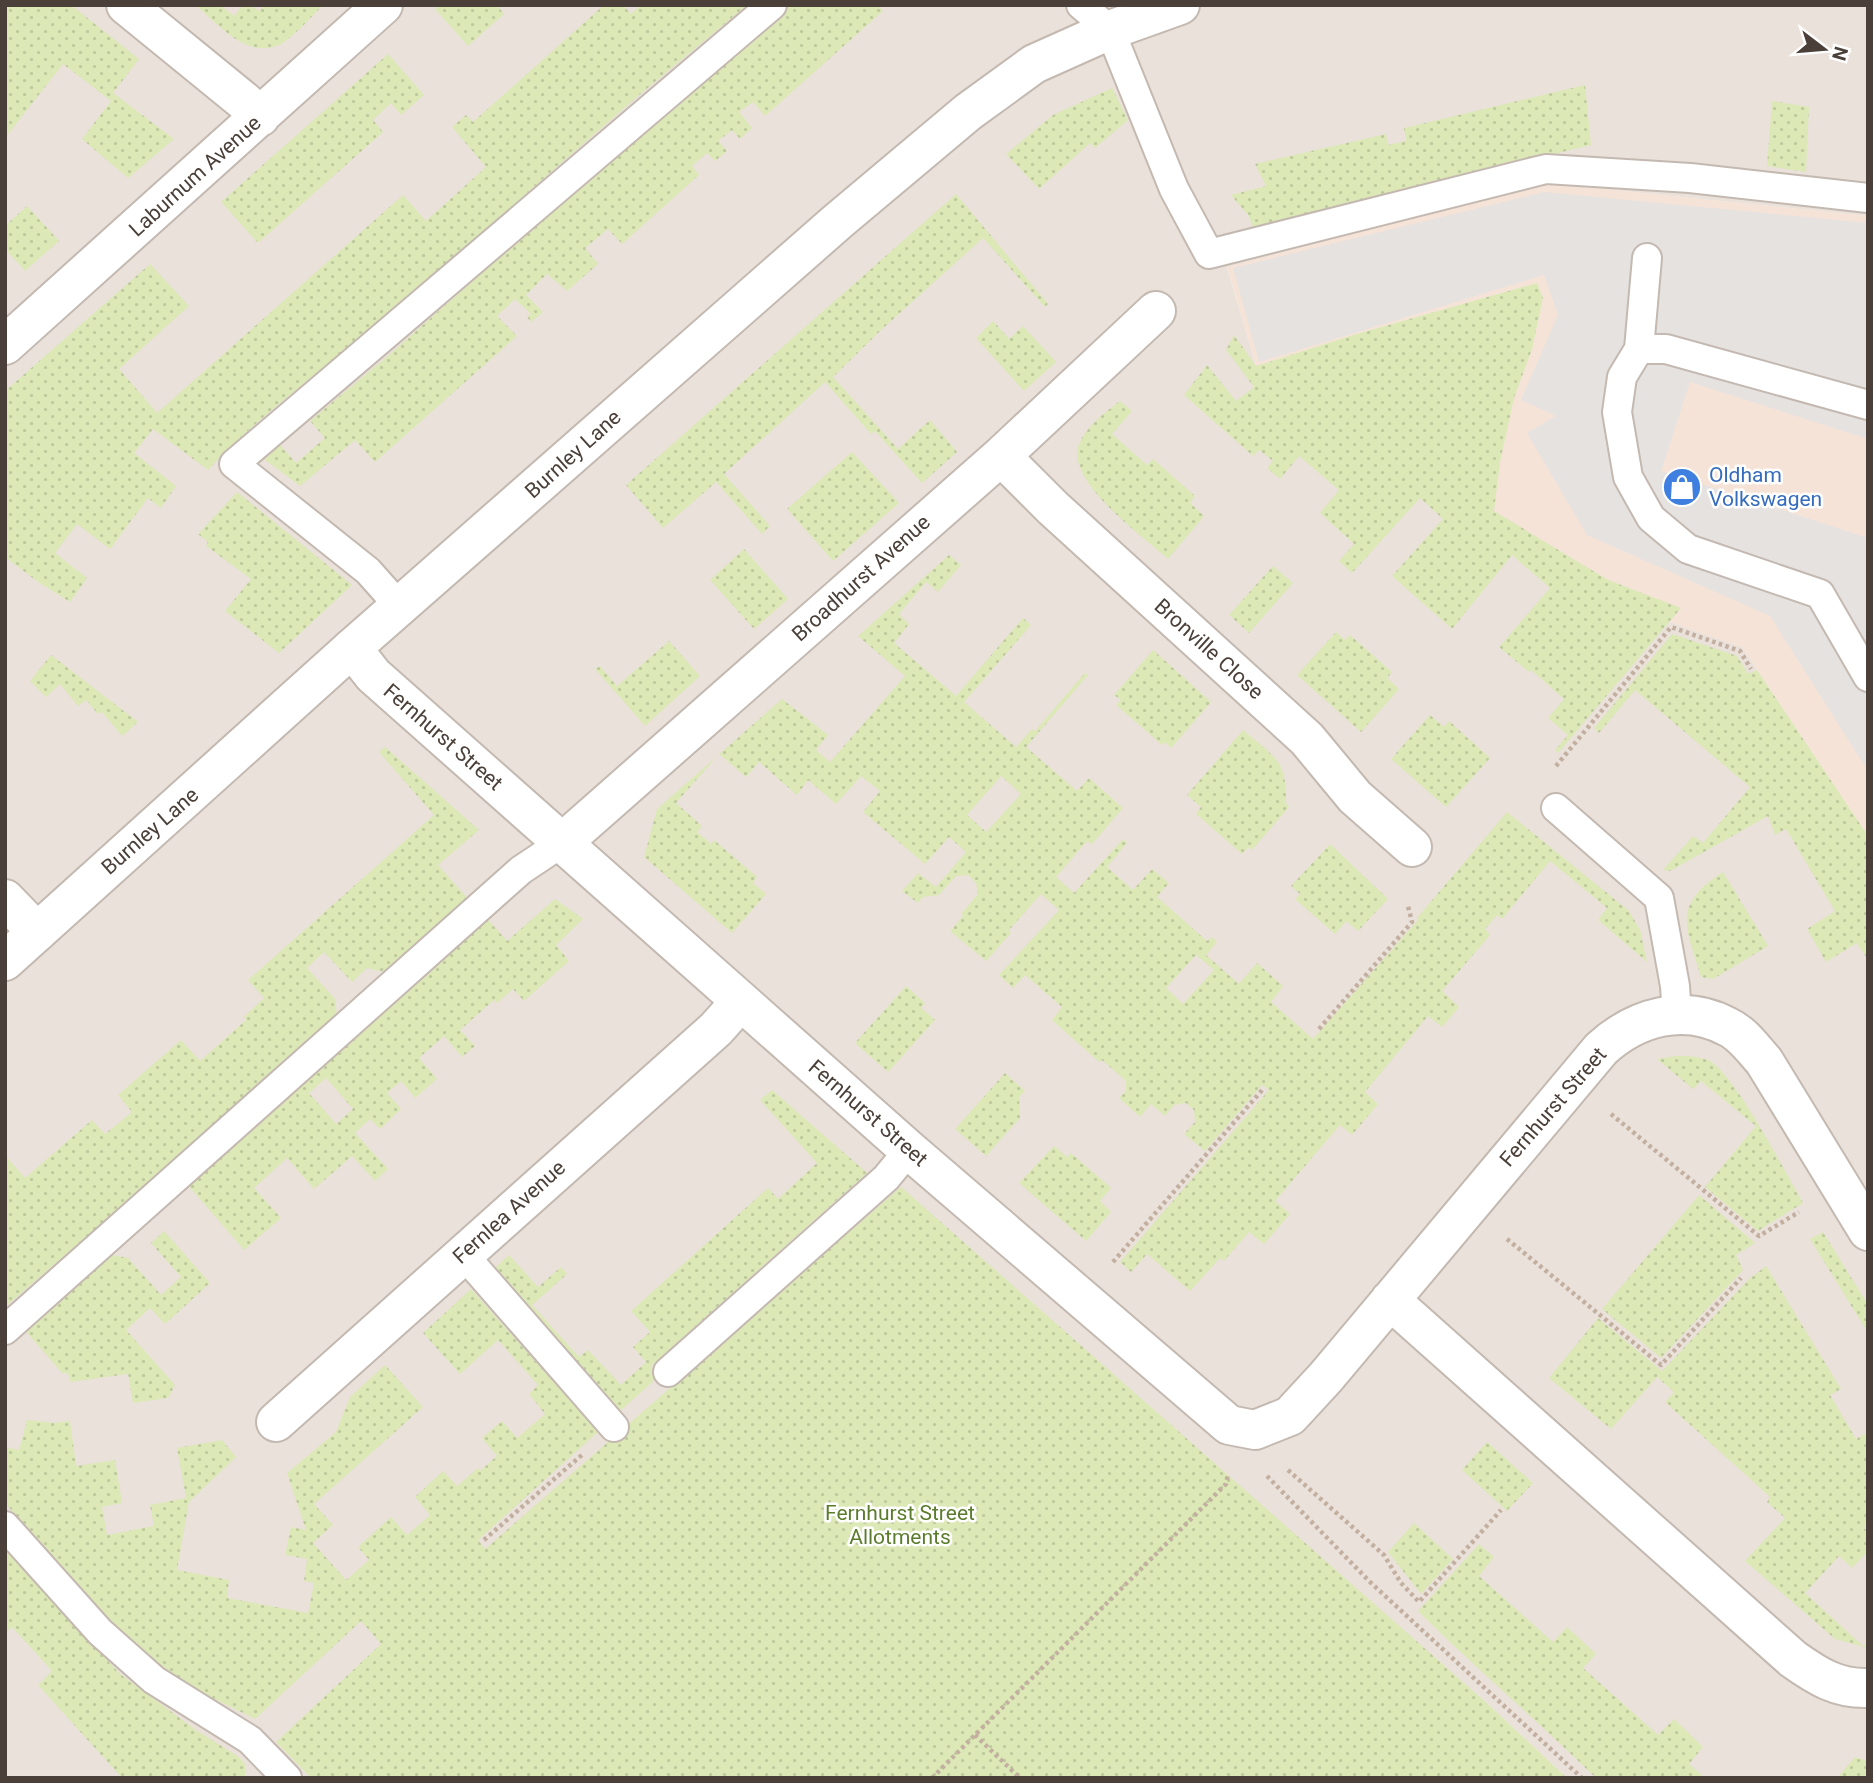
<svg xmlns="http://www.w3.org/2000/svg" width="1873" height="1783" font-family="Roboto,sans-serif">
<defs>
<pattern id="green-dots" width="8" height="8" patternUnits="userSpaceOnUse" patternTransform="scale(1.75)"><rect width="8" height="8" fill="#dce8b6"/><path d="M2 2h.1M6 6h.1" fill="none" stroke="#bec89d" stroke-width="1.8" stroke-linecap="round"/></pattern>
</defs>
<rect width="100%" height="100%" fill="#f5f1ec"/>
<!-- residential -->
<path fill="#e9e1da" d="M5,5H1868V216L1545,183L1227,268L1256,366L1543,298L1532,349L1514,398L1500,462L1681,608L1670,622L1742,647L1868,836V1778H1567L1489,1705L1232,1480L277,1742L311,1778H5Z"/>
<!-- commercial -->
<path fill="#f6e3d8" d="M1545,183L1868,216V836L1742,647L1669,622L1680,608L1608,580L1494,511L1500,462L1514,398L1532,349L1543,298L1537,283L1353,335L1256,366L1227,267Z"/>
<!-- green -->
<path fill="url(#green-dots)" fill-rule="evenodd" d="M5,5H71L139,59L113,93L174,139L128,178L82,139L111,101L63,64L5,138Z
M195,5H220L234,16L243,5H251L259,11L263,5H323C312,16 292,39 279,45C245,59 219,24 195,5Z
M439,5H497L504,14L468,46L435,9Z
M604,5H623L631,14L641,5H747L638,96L315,378L313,376C277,406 239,435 208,470L153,429L134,453L176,486L161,508L148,498L110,549L77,524L55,553L87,578L70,602L38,582L5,557V391L150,264L189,306L119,369L157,413L403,195L426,221L486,167L452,127L466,115L473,122Z
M791,5H878L883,11L765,116L753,102L739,112L752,128L740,139L732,130L718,141L727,151L715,161L707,153L692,166L699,175L622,244L608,229L585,248L598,264L567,291L547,274L526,295L543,312L531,322L527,317L531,314L515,299L497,316L517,336L375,462L355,440L300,486L264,459L280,445L296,463L325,438L310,421L389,355L546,216Z
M388,54L424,95L401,115L391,103L373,120L383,132L258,243L221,202Z
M1585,85L1591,145L1253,227L1248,215L1231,195L1266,186L1255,164L1386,134L1388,145L1406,141L1404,128Z
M1112,88L1128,120L1095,148L1090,143L1039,189L1006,154L1053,115Z
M1772,101L1809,107L1806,172L1767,166Z
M956,194L1048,304L1045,307L983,238L880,331L833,377L898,449L930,420L957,452L922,483L875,431L871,434L825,382L724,474L770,526L762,534L716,482L663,528L626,485Z
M27,206L59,241L25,271L5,249V226Z
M1537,283L1543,298L1532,349L1514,398L1500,462L1494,511L1608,580L1681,608L1558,753L1555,750L1568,735L1548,718L1564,699L1531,670L1529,672L1499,647L1550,588L1512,555L1452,629L1392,576L1443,519L1420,498L1352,573L1339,561L1354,544L1320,513L1339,490L1299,456L1280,479L1267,468L1273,461L1259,450L1253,456L1184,395L1207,365L1236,401L1254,387L1226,350L1234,335L1256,366L1353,335Z
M993,321L1009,339L1023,326L1056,362L1024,391L976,338Z
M1120,401L1132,411L1112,434L1147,465L1153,459L1195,496L1190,503L1204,516L1168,559C1144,537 1064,481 1079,444C1087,425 1105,413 1120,401Z
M852,452L899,503L833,561L787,509Z
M237,492L352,585L279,653L225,611L251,579L206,546L208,542L198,534Z
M744,549L788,599L754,629L710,580Z
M949,555L961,565L938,592L926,582L899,614L909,624L894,643L956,696L1023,618L1031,625L964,702L1016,747L1032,729L1035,731L1085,673L1088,675L1026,747L1077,791L1089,778L1123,808L1092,844L1087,841L1056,877L1074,893L1123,839L1127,843L1107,867L1133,890L1152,869L1169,883L1157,897L1207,941L1212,937L1217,942L1206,955L1239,984L1257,963L1283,986L1271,1002L1313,1039L1418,920L1417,918L1507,812L1629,911L1640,930L1647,962L1598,920L1607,908L1550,861L1502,919L1497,915L1485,929L1490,935L1442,991L1459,1007L1442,1027L1428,1016L1365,1092L1378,1104L1352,1135L1340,1125L1275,1201L1290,1214L1264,1244L1249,1232L1224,1261L1220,1258L1190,1291L1147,1254L1131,1272L1120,1262L1269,1090L1262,1085L1205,1151L1184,1134L1195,1122L1194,1110L1186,1103L1174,1105L1165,1116L1151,1104L1140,1117L1119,1098L1126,1091V1081L1102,1060L1099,1062L1052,1020L1062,1007L1025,975L1013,988L999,975L1059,910L1041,894L1009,930L1011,933L986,961L950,931L963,916L961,914L978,894L976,883L968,875L956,876L939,895L923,897L918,903L902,891L918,873L936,887L966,852L949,837L925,864L863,812L880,791L861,776L836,804L808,780L797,795L759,762L746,777L719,754L676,803L702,826L697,832L711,844L714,840L757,877L753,883L766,894L732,933L644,857L657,809L782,699L828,735L816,750L830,762L905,676L858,636ZM1001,776L1021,794L986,832L967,815ZM1196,955L1214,970L1183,1004L1166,988Z
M1273,566L1293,583L1249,633L1229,615Z
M1336,632L1345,640L1350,635L1392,672L1387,678L1399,689L1361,732L1297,675Z
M1672,634L1737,656L1748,674L1757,670L1868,836V960L1857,943L1826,962L1807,929L1835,911L1786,829L1775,835L1768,816L1670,871L1663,870L1693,836L1703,843L1750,787L1635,690L1599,733L1594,728Z
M669,641L700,676L645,726L595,669L600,666L617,686Z
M1153,650L1211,702L1171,748L1165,742L1162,745L1116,705L1121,700L1114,695Z
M51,655L138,722L122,736L102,712L98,714L86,700L78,706L60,684L46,697L30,681Z
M1430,715L1444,727L1449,721L1490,758L1446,807L1391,759Z
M1243,730C1274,757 1287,759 1286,803L1289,807L1252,850L1249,847L1242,854L1196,814L1201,807L1187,795Z
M385,747L479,830L438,865L468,899L384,972L367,968L352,982L324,952L307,968L335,999L337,1015L176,1159L5,1307V1155L25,1178L92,1120L105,1134L132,1112L118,1095L181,1040L200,1061L246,1020L244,1017L264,998L248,980L434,815L379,752Z
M1330,844L1388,899L1358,931L1346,921L1335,934L1295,899L1300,894L1291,886Z
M1723,872L1768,946L1713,979L1701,977C1686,927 1671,905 1723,872Z
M555,899L583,919L556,945L569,961L524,1001L513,989L497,1003L494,1000L460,1030L475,1046L462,1057L444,1036L419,1058L437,1079L415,1098L401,1081L387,1093L401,1109L380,1129L370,1119L355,1133L388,1169L375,1181L352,1156L314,1189L287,1158L254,1188L281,1218L244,1250L186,1183L485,916L507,941ZM326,1078L353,1109L336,1124L309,1093Z
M906,986L925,1003L921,1008L935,1020L888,1072L855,1043Z
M1676,1056C1687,1056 1697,1056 1708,1060C1734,1072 1786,1174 1803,1203L1758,1231L1705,1187L1756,1126L1701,1081L1693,1089L1657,1059Z
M1005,1073L1025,1091L1019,1097L1020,1118L986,1156L955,1129Z
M772,1090L867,1173L651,1366L659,1376L619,1412L494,1269L509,1255L538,1287L561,1267L567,1274L532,1305L579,1357L588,1350L621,1385L646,1362L633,1347L650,1332L631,1311L768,1188L778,1199L817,1163L760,1100Z
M1054,1146L1067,1157L1071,1153L1111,1188L1100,1201L1111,1212L1086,1241L1019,1183Z
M901,1187L1489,1705L1567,1778H311L276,1742L381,1644L361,1621L255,1719C226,1704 196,1692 170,1673C106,1627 57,1561 5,1503V1447L19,1450L27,1420L54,1423L70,1421L76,1466L115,1460L122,1503L102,1507L107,1535L154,1526L150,1505L186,1498L177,1448L222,1440L236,1457L189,1502L177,1570L229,1580L227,1598L308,1613L314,1583L304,1581L307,1559L285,1555L291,1527L306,1530L287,1473L336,1432L350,1397L385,1365L423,1407L314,1504L333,1525L313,1543L346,1580L369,1560L358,1547L391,1517L407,1535L430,1515L415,1497L443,1471L457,1486L478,1468L480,1471L497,1456L482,1438L502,1421L517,1438L545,1414L529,1394L538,1385L498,1340L460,1374L423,1333L471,1289L598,1432L478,1540L485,1549Z
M1699,1195L1755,1243L1736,1255L1743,1270L1661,1358L1602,1309Z
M164,1231L210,1283L165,1324L150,1308L126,1330L175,1385L168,1398L133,1403L128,1374L70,1382L68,1373H62L23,1328L107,1254L128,1258L161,1295L181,1277L151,1243Z
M1823,1232L1868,1305V1333L1810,1239Z
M1766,1266L1841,1389L1830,1395L1856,1439L1868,1432V1523L1864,1528L1868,1532V1551L1852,1568L1839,1556L1805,1593L1863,1646L1868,1642V1648L1835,1639L1745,1561L1785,1518L1767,1502L1770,1497L1665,1402L1674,1392L1657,1377L1611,1429L1549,1378L1598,1318L1662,1371L1749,1279Z
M1487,1442L1533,1483L1507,1511L1462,1470Z
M1414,1523L1453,1559L1421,1594L1388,1552Z
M1479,1544L1494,1557L1479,1576L1553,1642L1567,1627L1596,1654L1583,1668L1658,1735L1674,1719L1703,1747L1689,1764L1705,1778H1596C1538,1721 1476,1669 1418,1611Z
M5,1550L120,1674L196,1730L239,1757L245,1764V1778H122L38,1685L52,1671L12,1627L5,1633Z
M1855,1757L1868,1761V1778H1837Z"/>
<!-- parking -->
<path fill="#e5e2e0" d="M1544,192L1868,223V439L1690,382L1661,471L1868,538V771L1770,616L1587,535L1527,433L1556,416L1521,400L1558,315L1544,275L1259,362L1233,268Z"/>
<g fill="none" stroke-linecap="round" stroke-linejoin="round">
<!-- service casing -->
<g stroke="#c4b9b1" stroke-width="32">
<path id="service" d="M1081,5L1110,30L1174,189L1209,254L1546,169L1690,178L1868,198
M1639,349L1647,258
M1868,405L1666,349H1639L1622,377L1617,412L1628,477L1651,518L1688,549L1820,594L1868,677
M400,607L368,571L234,464L772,5
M1556,808L1659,898L1675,986L1677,1016
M463,1254L614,1427
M5,1330L521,870L563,842
M668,1372L886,1178L909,1150
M5,1526L100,1632L154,1680L250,1740L287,1778"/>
</g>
<!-- minor casing -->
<g stroke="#c4b9b1" stroke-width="42">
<path id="minor" d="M126,5L245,102L260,117
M5,345L383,5
M1001,456L1053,508L1307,739L1355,797L1412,847
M352,648L373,675L909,1150L1229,1425L1255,1430L1290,1416L1326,1377L1601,1049C1636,1017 1684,1003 1728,1027C1743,1034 1753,1049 1764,1061L1868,1231
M563,842L1001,456L1156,311
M5,899L37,932
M1390,1300L1793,1659C1817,1676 1837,1689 1868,1688
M276,1422L716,1029L741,1001"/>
</g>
<!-- tertiary casing -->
<g stroke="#c4b9b1" stroke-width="42">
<path id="tertiary" d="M5,961L352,648L837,222L968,112L1034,64L1110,30L1180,5"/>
</g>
<!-- path -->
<path stroke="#c3afa0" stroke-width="4.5" stroke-dasharray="3.5 3.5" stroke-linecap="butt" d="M1556,766L1671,627L1740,651L1751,669
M1319,1029L1412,922L1408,906
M1611,1114L1759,1236L1799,1212
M1507,1239L1661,1365L1741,1278
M1113,1262L1263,1089
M1288,1470L1384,1555L1401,1583L1419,1602L1501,1510
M1267,1476L1369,1581L1582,1778
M484,1540L583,1454
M975,1735L1020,1778
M932,1778L1226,1484L1228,1474"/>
<!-- service -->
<use href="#service" stroke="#fff" stroke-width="28"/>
<!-- minor -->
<use href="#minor" stroke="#fff" stroke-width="38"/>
<!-- tertiary -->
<use href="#tertiary" stroke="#fff" stroke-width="38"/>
</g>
<!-- icons -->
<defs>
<g id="shop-disc" transform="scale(2.0125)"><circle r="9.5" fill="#3f7fe0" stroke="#fff"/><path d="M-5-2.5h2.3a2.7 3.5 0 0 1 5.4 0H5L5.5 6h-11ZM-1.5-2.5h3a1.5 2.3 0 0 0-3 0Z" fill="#fff"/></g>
</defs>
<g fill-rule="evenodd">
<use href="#shop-disc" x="1682" y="487"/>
</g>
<g text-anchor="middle" stroke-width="5" stroke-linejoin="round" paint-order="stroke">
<!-- street labels -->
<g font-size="21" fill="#4a4039" stroke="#fff">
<text transform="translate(195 176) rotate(-42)" y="7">Laburnum Avenue</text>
<text transform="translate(573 454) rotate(-42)" y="7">Burnley Lane</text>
<text transform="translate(861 578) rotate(-42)" y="7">Broadhurst Avenue</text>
<text transform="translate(1209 649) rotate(42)" y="7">Bronville Close</text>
<text transform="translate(443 737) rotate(41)" y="7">Fernhurst Street</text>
<text transform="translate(150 831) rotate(-41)" y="7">Burnley Lane</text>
<text transform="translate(1553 1107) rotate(-49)" y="7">Fernhurst Street</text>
<text transform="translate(868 1113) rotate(41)" y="7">Fernhurst Street</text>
<text transform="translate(509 1212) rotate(-42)" y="7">Fernlea Avenue</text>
</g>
<!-- shop labels -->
<g font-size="21" fill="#366cbe" stroke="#fff" text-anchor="start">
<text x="1709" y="482">Oldham<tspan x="1709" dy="24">Volkswagen</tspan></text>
</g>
<!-- park labels -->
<g font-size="21" fill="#5b7c2c" stroke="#fff">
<text x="900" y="1520">Fernhurst Street<tspan x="900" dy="24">Allotments</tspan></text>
</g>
</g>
<!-- border -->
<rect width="1873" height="1783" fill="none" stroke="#4a4039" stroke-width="14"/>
<!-- north arrow -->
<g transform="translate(1824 49) rotate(106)" stroke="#ffffff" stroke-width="5" paint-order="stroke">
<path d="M0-5L12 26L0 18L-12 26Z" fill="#4a4039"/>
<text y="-10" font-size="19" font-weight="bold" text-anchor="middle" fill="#4a4039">N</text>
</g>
</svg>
